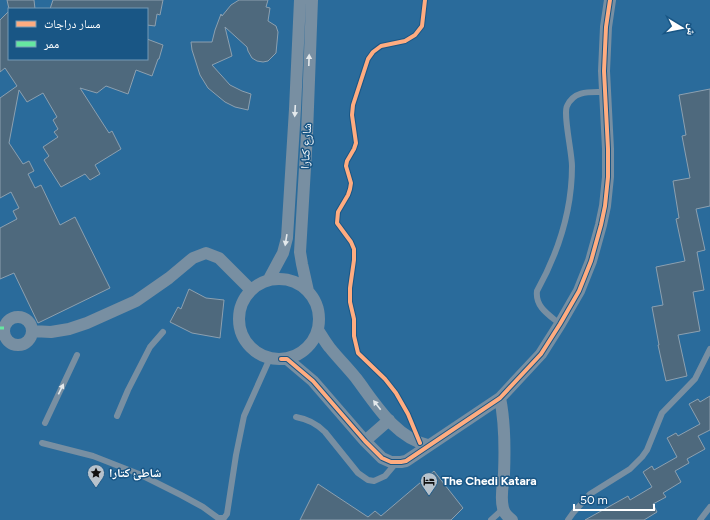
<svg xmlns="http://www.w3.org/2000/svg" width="710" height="520" font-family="Figtree,'Noto Naskh Arabic',sans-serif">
<rect width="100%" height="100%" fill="#32526c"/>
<!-- green -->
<path fill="#2a6b9b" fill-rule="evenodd" d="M0,0H710V520H0ZM9,9H147V59H9Z"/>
<!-- building -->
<path fill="#4e697d" stroke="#8ca0b0" d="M7,0H34L35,9H9Z
M53,0H163L160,15L157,14L155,26L147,25V9H50Z
M239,0H268L266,7L270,8L268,21L276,26L278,32L276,53L268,61L263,62L257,61L252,58L248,51L247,47L225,27L232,56L212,65L230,85L242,91L251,94L248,110L235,107L225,102L208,88L200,75L192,50L191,42H212L215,30L221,14L222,16L231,5Z
M9,11V59H147V39L163,45L159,59H158L152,76L136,70L128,94L106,86L97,93L80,88L109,133L112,131L121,149L95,165L100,174L90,180L85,174L61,187L44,160L49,156L43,147L58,137L54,132L58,129L53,120L57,117L43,93L27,102L19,90L9,143L23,164L29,161L34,171L28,174L35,188L41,185L60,225L75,217L110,288L38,323L14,273L0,279V228L17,219L13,211L19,208L11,192L0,198V98L17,86L5,68L0,72V20Z
M710,89V206L696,209L705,250L697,252L704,290L693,292L700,331L678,335L687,376L666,381L658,345H659L652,307L663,305L656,267L685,261L676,219L679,218L673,181L690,178L682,136L686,135L679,95Z
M189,289L206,298L224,300L220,338L192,333L170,322L178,307L181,309Z
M710,396V430L698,436L705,449L687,459L689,463L675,471L681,482L663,493L666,497L653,504L657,512L644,520H585L628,496L630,500L652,487L643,472L652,466L654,470L677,457L667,438L676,433L678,436L700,424L689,404L698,399L700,402Z
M434,471L463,508L451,520H300L318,484L368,517L375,511L381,516Z"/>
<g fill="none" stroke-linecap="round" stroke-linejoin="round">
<!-- lane -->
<path stroke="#788fa2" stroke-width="6" d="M560,324C549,315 535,307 537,291C558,253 572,209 572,166C572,153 563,114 567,106C574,90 590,92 604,92
M117,416L128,390L150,347L163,332
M296,417C308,419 317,424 325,432L358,473L368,480L374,481L385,476L396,463
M45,423L77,355
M42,443L93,456L139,474L181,495L203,507L218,518H224L227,514L236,455L244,416L270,358
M491,520L503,509
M568,520L573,513L590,494L630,469L642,457L647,450L662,413L695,379L710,349
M700,520L710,507"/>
<!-- street -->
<path stroke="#788fa2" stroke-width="12" d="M239 319a40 40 0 1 1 80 0a40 40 0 1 1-80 0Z
M269,279L283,253L287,238L295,109L300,0
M308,291L302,264L300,252L307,134L312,0
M4 331a14 14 0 1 1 28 0a14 14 0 1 1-28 0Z
M318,330C322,336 325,342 330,348C338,358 347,367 356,378C375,403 395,438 428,445
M32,331L51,332L69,329L87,323L136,301L169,278L193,258L206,253L219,258L251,290
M281,359H287L313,381L365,441L382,458L391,462H401L406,461L500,398L541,354L560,324L579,291L591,261L601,225L605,206L608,177V149L604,71L606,27L610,0
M500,398C505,422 505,449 504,474C503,485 500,497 503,508C504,513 508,517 512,520
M365,441L389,420"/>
<!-- quiet -->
<path stroke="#66e7a1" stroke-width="3" stroke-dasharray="6 3" stroke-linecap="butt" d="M0,328H4"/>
<!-- cycleway casing -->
<g stroke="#195685" stroke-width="6">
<path id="cycleway" d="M281,359H287L313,381L365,441L382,458L391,462H401L406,461L500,398L541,354L560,324L579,291L591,261L601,225L605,206L608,177V149L604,71L606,27L610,0
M420,443L408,414L396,393L385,379L358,353L354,336V319L350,302V288L354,260V249L351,242L337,223L338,212L348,195L350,189L351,183L346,166L347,161L354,149L356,143L352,115L353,105L368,59L373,52L381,46L405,41L415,35L422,26L425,0"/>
</g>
<!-- cycleway -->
<use href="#cycleway" stroke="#ffac80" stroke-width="4"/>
</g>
<!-- one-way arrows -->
<defs><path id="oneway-solid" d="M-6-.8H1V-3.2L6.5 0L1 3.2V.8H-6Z"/></defs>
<g fill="#e4e9ec">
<use href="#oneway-solid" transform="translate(309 60) rotate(-88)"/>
<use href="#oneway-solid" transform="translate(295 111) rotate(93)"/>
<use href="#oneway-solid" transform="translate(286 240) rotate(99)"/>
<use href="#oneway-solid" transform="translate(61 389) rotate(-64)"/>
<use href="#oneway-solid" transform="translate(377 405) rotate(-128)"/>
</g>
<!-- icons -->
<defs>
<g id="sight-pin" transform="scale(0.9)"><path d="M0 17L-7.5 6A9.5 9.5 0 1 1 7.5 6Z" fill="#b7c2cc" stroke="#195685"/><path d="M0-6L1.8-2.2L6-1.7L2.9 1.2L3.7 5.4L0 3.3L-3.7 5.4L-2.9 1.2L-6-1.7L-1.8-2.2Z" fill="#111"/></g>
<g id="hotel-pin" transform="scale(0.9)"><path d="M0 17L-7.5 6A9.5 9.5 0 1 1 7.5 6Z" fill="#b7c2cc" stroke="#195685"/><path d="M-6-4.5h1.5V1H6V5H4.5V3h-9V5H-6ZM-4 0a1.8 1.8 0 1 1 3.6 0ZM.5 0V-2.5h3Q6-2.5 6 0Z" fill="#111"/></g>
</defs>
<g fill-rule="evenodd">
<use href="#sight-pin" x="96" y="473"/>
<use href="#hotel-pin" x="429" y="481"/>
</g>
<g text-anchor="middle" stroke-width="3" stroke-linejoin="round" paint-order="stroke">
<!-- street labels -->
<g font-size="12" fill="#fff" stroke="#195685">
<text transform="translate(306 146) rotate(-87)" y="4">شارع كتارا</text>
</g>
<!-- poi labels -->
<g font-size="12" font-weight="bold" fill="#fff" stroke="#195685" text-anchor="start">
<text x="109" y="477">شاطئ كتارا</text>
<text x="442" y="485">The Chedi Katara</text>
</g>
</g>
<!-- legend -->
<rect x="8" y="8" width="140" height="52" fill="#195685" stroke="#759ab6"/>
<rect x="16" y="21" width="20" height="6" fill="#ffac80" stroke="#759ab6"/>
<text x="44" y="28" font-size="12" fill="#ffffff">مسار دراجات</text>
<rect x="16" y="41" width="20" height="6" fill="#66e7a1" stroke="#759ab6"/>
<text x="44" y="48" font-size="12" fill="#ffffff">ممر</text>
<!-- north arrow -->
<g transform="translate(682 28) rotate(100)" stroke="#195685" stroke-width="3" paint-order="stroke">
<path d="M0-3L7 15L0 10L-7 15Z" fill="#ffffff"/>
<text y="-6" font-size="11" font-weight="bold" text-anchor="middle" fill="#ffffff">ش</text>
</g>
<!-- scale -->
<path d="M574 504v6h80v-6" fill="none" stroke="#ffffff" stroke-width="2"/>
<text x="580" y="504" font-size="12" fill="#ffffff" stroke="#195685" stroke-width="3" paint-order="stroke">50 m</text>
</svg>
